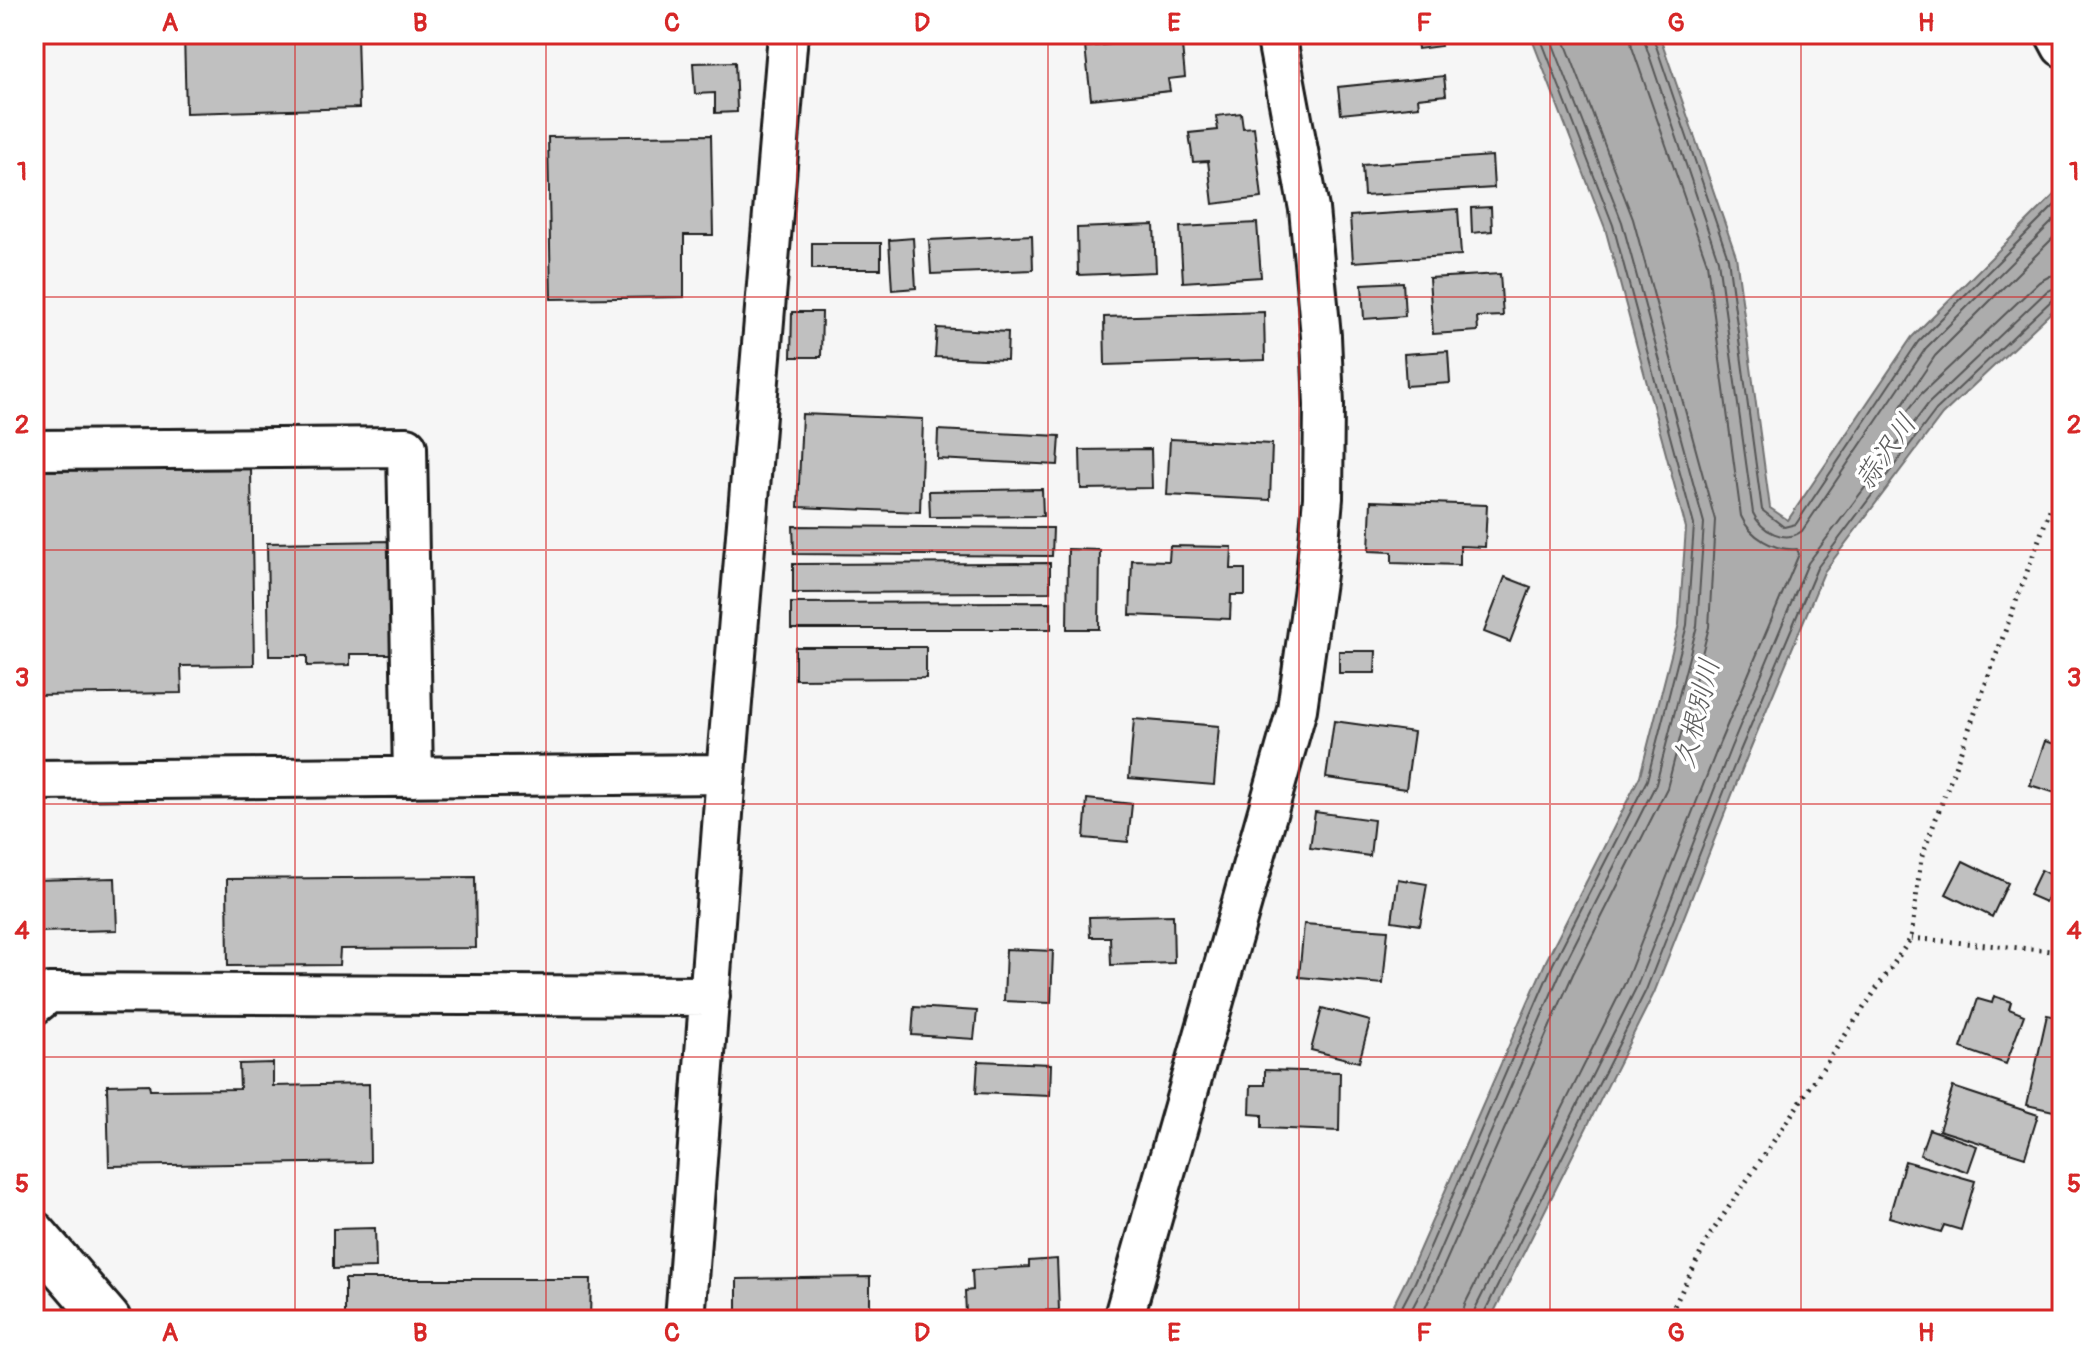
<svg xmlns="http://www.w3.org/2000/svg" width="2096" height="1354" font-family="Pangolin,'Klee One',sans-serif">
<rect width="100%" height="100%" fill="#f6f6f6"/>
<filter id="ink" filterUnits="userSpaceOnUse"><feTurbulence type="fractalNoise" baseFrequency=".0125" numOctaves="2"/><feDisplacementMap in="SourceGraphic" scale="16" xChannelSelector="R" yChannelSelector="G"/><feConvolveMatrix kernelMatrix="1 2 1 2 8 2 1 2 1" color-interpolation-filters="sRGB"/></filter>
<g filter="url(#ink)">
<!-- water -->
<path fill="#acacac" stroke="#727272" stroke-width="2" d="M1530,34H1659L1736,256L1770,508L1788,520L1912,337L2062,187V302L1942,415L1824,572L1748,754L1654,993L1490,1320H1386L1407,1278L1546,961L1640,776L1679,624L1686,528L1605,228Z"/>
<g fill="none" stroke-linecap="round" stroke-linejoin="round">
<!-- shore -->
<path stroke="#565656" stroke-width="2" d="M1642,34L1718,260L1753,513C1761,531 1785,544 1802,531L1926,348L2062,212
M1652,34L1728,258L1762,510L1784,527L1796,524L1918,342L2062,198
M2062,229L1935,356L1900,408V413H1906L1921,394L2039,282L2050,276L2062,274
M1395,1320L1415,1282L1553,964L1647,780L1687,625L1694,525L1613,225L1539,34
M1406,1320L1424,1286L1562,969L1656,784L1697,626L1704,523L1622,222L1549,34
M1420,1320L1573,974L1667,788L1709,627L1715,520L1633,219L1562,34
M1461,1320L1465,1304L1626,981L1720,742L1799,554L1797,549C1774,551 1750,537 1741,516L1707,263L1632,47L1630,34
M1473,1320L1475,1309L1637,986L1731,747L1808,563L1928,404L2047,291L2062,286
M1483,1320L1484,1313L1646,990L1740,751L1817,568L1936,410L2053,299L2062,297"/>
</g>
<!-- building -->
<path fill="#c0c0c0" stroke="#1c1c1c" stroke-width="2" d="M184,34H357L359,108L186,113Z
M1416,34H1439L1441,46L1418,49Z
M1181,36L1185,77L1168,79L1170,91L1091,99L1085,47Z
M735,62L737,112L715,113V93L695,94L693,63Z
M1444,76L1446,95L1418,98L1419,106L1341,114L1338,87Z
M1241,113L1243,128L1254,127L1262,198L1213,204L1208,161L1193,162L1189,133L1218,130L1216,116Z
M711,135L713,235H684V297L551,299L548,137Z
M1492,156L1494,188L1364,196L1362,165Z
M1491,207L1492,231L1472,233L1471,208Z
M1458,209L1461,255L1353,262L1350,216Z
M1257,223L1261,277L1183,282L1180,227Z
M1154,225L1156,272L1078,275L1077,228Z
M1032,235L1033,270L931,274L929,240Z
M913,238L916,288L892,290L889,240Z
M812,243H881V269H812Z
M1500,274L1503,316L1477,317L1478,331L1433,334L1429,278Z
M1403,282L1405,316L1364,319L1362,284Z
M792,312H822L821,357H791Z
M1264,312L1265,360L1105,365L1104,317Z
M937,328L1008,332L1007,360L935,357Z
M1448,351L1450,383L1406,386L1404,354Z
M802,414L923,419L920,512L798,507Z
M938,430L1060,436L1058,465L937,459Z
M1170,439L1272,444L1270,500L1167,495Z
M1151,449L1152,488L1081,489L1080,450Z
M251,468L254,665L181,666L182,693L34,695V471Z
M1042,489L1043,516L930,517L929,491Z
M1371,501L1487,505L1485,547L1460,546V565L1392,563V552L1369,551Z
M793,526L1053,528L1052,556L794,554Z
M391,541L394,654H350V665L307,666V656H269L267,543Z
M1170,546L1232,547L1231,569H1245V595H1231L1230,619L1130,615L1132,560L1169,561Z
M1068,549L1100,550L1099,629H1067Z
M1050,563V592L793,593V564Z
M1505,577L1531,587L1510,642L1484,632Z
M1051,602V629H791V603Z
M795,647H926V678L795,679Z
M1339,651H1376L1375,673H1339Z
M1134,719L1219,726L1214,785L1129,778Z
M1334,721L1414,732L1406,789L1326,778Z
M2045,741L2062,746V795L2030,785Z
M1087,799L1132,804L1128,842L1084,838Z
M1315,812L1374,820L1370,856L1310,848Z
M1963,861L2008,883L1992,917L1946,894Z
M2041,870L2057,878L2045,902L2029,895Z
M475,877L476,948L340,949L339,965L228,966L227,879Z
M115,878L117,930L36,932V951H34V880Z
M1398,879L1427,884L1420,925L1392,921Z
M2062,879V908L2050,901Z
M1173,915L1174,963L1111,965L1110,937H1090L1089,917Z
M1304,924L1388,930L1383,984L1299,977Z
M1006,949L1053,951L1051,1003L1004,1001Z
M1994,996L2011,1002L2009,1009L2024,1015L2006,1064L1961,1048L1978,999L1992,1003Z
M914,1007L977,1011L974,1039L912,1035Z
M1322,1008L1370,1021L1359,1062L1311,1050Z
M2047,1015L2062,1018L2060,1083L2062,1084V1113L2027,1105Z
M978,1061L1051,1064L1050,1096L976,1093Z
M273,1063V1086L369,1084L370,1162L109,1166L107,1085L149,1084L150,1090L240,1089L239,1064Z
M1265,1070L1340,1072L1339,1131L1262,1128V1115L1250,1114L1251,1085H1265Z
M1953,1087L2038,1115L2025,1157L1939,1130Z
M1929,1129L1977,1146L1968,1172L1920,1155Z
M1905,1161L1975,1181L1961,1230L1944,1225L1941,1232L1889,1217Z
M375,1228L376,1268L333,1269V1229Z
M1057,1259L1059,1310L966,1314L965,1291L973,1290L972,1270L1029,1267V1261Z
M870,1277V1320H737V1279Z
M345,1279H591L590,1320H345Z"/>
<g fill="none" stroke-linecap="round" stroke-linejoin="round">
<!-- minor casing -->
<g stroke="#1c1c1c" stroke-width="44">
<path id="minor" d="M2055,34L2062,47
M34,450L407,447L413,777
M34,780L726,774
M34,1005L49,993L710,996
M685,1320L726,774L788,34
M1123,1320L1297,709L1316,574L1323,498L1324,405L1321,336L1309,209L1276,34"/>
</g>
<!-- highway casing -->
<g stroke="#1c1c1c" stroke-width="50">
<path id="highway" d="M34,1234L108,1320"/>
</g>
<!-- path -->
<path stroke="#1c1c1c" stroke-width="5" stroke-dasharray="2 6" stroke-linecap="butt" d="M1911,938L2062,952
M1667,1320L1710,1235L1911,938L1921,859L2062,477"/>
<!-- minor -->
<use href="#minor" stroke="#fff" stroke-width="38"/>
<!-- highway -->
<use href="#highway" stroke="#fff" stroke-width="44"/>
</g>
</g>
<!-- grid -->
<path fill="none" stroke="#d62828" stroke-width="2" stroke-opacity="0.55" d="M295,34V1320M546,34V1320M797,34V1320M1048,34V1320M1299,34V1320M1550,34V1320M1801,34V1320M34,297H2062M34,550H2062M34,804H2062M34,1057H2062"/>
<g text-anchor="middle" stroke-width="7" stroke-linejoin="round" paint-order="stroke">
<!-- water labels -->
<g font-size="28" font-style="italic" fill="#5d5d5d" stroke="#fff">
<text transform="translate(1885 451) rotate(-55)" y="10">蒜沢川</text>
<text transform="translate(1696 713) rotate(-76)" y="10">久根別川</text>
</g>
</g>
<!-- margin -->
<rect width="2096" height="1354" fill="none" stroke="#fff" stroke-width="88"/>
<rect x="44" y="44" width="2008" height="1266" fill="none" stroke="#d62828" stroke-width="3"/>
<g font-size="26" text-anchor="middle" font-weight="bold" fill="#d62828">
<text x="170" y="31">A</text>
<text x="420" y="31">B</text>
<text x="672" y="31">C</text>
<text x="922" y="31">D</text>
<text x="1174" y="31">E</text>
<text x="1424" y="31">F</text>
<text x="1676" y="31">G</text>
<text x="1926" y="31">H</text>
<text x="22" y="180">1</text>
<text x="2074" y="180">1</text>
<text x="22" y="433">2</text>
<text x="2074" y="433">2</text>
<text x="22" y="686">3</text>
<text x="2074" y="686">3</text>
<text x="22" y="939">4</text>
<text x="2074" y="939">4</text>
<text x="22" y="1192">5</text>
<text x="2074" y="1192">5</text>
<text x="170" y="1341">A</text>
<text x="420" y="1341">B</text>
<text x="672" y="1341">C</text>
<text x="922" y="1341">D</text>
<text x="1174" y="1341">E</text>
<text x="1424" y="1341">F</text>
<text x="1676" y="1341">G</text>
<text x="1926" y="1341">H</text>
</g>
</svg>
